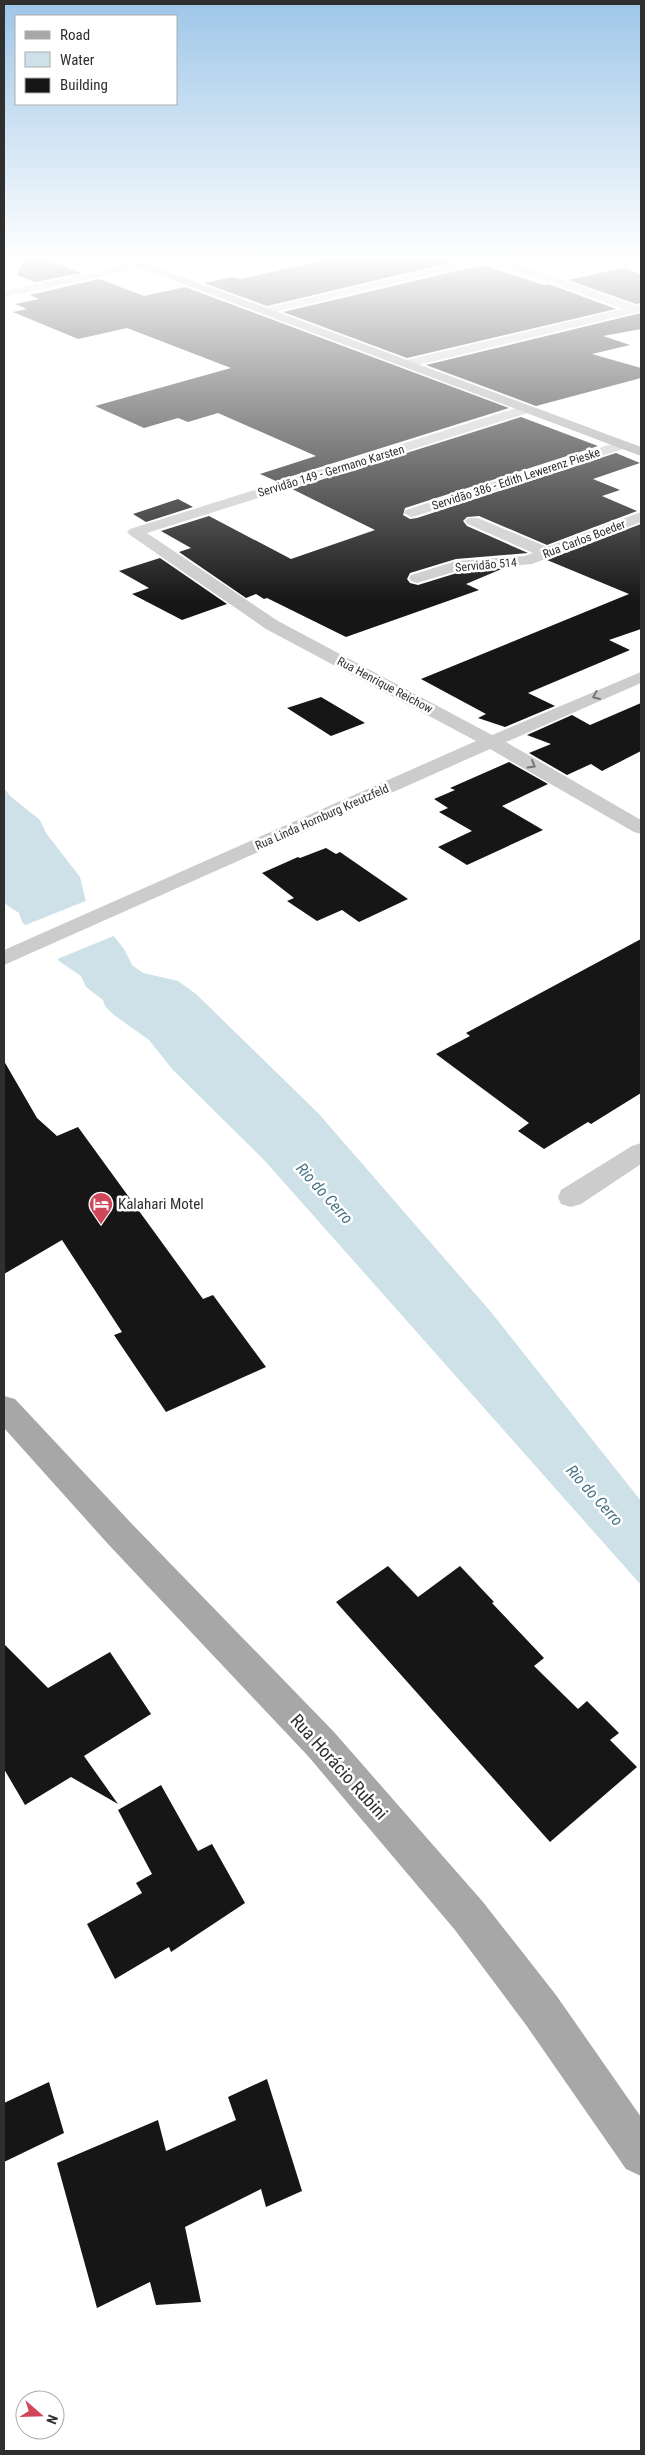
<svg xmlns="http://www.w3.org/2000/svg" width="645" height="2455" font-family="'Roboto Condensed',sans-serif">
<rect width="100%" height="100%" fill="#fff"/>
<!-- water -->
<path fill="#cee0e8" d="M4,788L10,796L40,820L46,833L80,877L86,902L94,917L113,935L124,949L132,965L143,973L178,981L196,994L319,1114L491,1312L641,1501V1585L265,1161L173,1070L149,1040L114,1015L105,1006L103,1000L86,987L81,976L59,961L45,943L22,922L19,913L4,903Z"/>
<!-- pier -->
<path fill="#fff" d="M88,900L101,923L116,935L55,960L43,944L23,926Z"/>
<!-- building -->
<path fill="#161616" d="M24,258H43L82,273L35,282L17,275Z
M335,258H470L267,306L204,283L232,277L241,279Z
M482,265L544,285L549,284L616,309L407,358L283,312Z
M624,268L641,274V303L636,304L568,280Z
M99,279L144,296L185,287L509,408L276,481L260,474L316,456L218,413L188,422L178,418L144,428L95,406L231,368L127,328L78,339L13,312L27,309L15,304L39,299L30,295Z
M641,313V329L603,336L630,345L592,354L641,368V378L536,406L426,365Z
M521,417L598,446L405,508L403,515L410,519L417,518L616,453L640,463L593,479L620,490L602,496L637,511L547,545L479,516L467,517L463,521L467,526L528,553L456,559L410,573L407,579L410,583L418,585L457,573L504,568L466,584L479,590L346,637L267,598L264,599L256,594L246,598L179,552L191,548L161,531L209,516L291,559L375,530L292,489Z
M178,499L193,507L146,522L133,514Z
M641,524V629L609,640L630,650L528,693L555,706L505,727L478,718L486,714L421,679L629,594L547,560Z
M160,558L227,604L182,620L132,594L149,588L119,571Z
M321,697L365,723L331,736L287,708Z
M641,703V751L602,771L591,764L567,775L529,753L551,744L527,735L572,715L590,725Z
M509,762L548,784L502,806L543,830L467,865L438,847L472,831L439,812L448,808L434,799L455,790L450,788Z
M326,848L336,854L340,852L408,899L359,922L342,910L317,921L287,901L294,898L262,873L298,857L300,858Z
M641,939V1093L591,1124L588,1122L544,1149L518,1131L529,1123L436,1054L470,1036L466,1033Z
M4,1061L37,1118L57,1136L78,1127L203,1299L213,1295L266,1367L166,1412L114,1335L122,1332L62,1240L4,1274Z
M388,1566L418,1597L460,1566L494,1602L492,1603L544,1658L534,1666L578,1709L587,1701L619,1733L610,1740L637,1767L550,1842L336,1602Z
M4,1644L48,1688L110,1652L151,1714L84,1756L118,1804L71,1777L25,1805L4,1769Z
M161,1785L198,1851L212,1844L245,1903L171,1952L169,1947L115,1979L87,1924L142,1893L136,1883L152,1874L118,1810Z
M267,2079L302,2191L266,2207L261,2189L185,2227L201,2302L156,2305L150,2282L97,2308L57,2163L158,2120L166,2151L236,2120L228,2097Z
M49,2082L64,2133L4,2162V2103Z"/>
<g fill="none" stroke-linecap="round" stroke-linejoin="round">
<!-- minor -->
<path fill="#ccc" fill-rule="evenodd" d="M477,258H500L636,306L641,305V311L406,368L400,364L402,361L623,309L490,261L266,314L260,311L266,308Z
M141,262L146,265L145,267L4,297V291Z
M526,405L533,409L531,412L147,533L278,621L492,735L641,672V683L506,742L641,820V834L634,832L490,749L4,965V950L476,741L266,629L130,535L127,532L130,529Z
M621,441L626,442L628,445L626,448L416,516L411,517L404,513L406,510Z
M641,512V522L532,564L457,571L417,583L411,581L409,578L411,575L456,561L524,556L533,553L468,524L465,521L468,518H478L547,547Z
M641,1143V1164L581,1204L571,1207L561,1204L558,1197L561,1190L632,1146Z"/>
<!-- major -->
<path fill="#a7a7a7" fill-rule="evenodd" d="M118,258H132L641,447V456L119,260Z
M4,1396L15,1399L132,1524L334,1732L483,1902L556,1995L641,2117V2176L626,2169L526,2025L455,1930L308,1756L108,1544L4,1428Z"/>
</g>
<!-- one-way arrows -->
<defs><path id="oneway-chevron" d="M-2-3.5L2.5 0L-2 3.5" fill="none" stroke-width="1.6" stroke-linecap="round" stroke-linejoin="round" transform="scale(1.25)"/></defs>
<g stroke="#767676">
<use href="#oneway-chevron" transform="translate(596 696) rotate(157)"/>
<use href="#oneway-chevron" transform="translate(532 765) rotate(30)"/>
</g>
<!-- sky -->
<linearGradient id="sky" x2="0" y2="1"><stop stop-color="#9dc6e8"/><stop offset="0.43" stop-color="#fff"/><stop offset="1" stop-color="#fff" stop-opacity="0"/></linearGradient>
<rect width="645" height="601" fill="url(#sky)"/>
<!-- icons -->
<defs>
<g id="hotel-pin" transform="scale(1.25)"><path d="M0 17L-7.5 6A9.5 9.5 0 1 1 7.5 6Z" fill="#d0475b" stroke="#fff"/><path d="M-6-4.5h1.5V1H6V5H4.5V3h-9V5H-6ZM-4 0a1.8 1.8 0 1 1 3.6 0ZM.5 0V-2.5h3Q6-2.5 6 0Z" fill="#fff"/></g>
</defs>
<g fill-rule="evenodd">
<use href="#hotel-pin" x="101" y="1204"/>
</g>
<g text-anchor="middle" stroke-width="5" stroke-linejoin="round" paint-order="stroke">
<!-- far-street labels -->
<g font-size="12" fill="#2f2f2f" stroke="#fff">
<text transform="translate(331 471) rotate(-17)" y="4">Servidão 149 - Germano Karsten</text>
<text transform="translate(516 479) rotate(-18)" y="4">Servidão 386 - Edith Lewerenz Pieske</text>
<text transform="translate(584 539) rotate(-21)" y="4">Rua Carlos Boeder</text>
<text transform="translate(486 565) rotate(-5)" y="4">Servidão 514</text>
<text transform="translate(385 685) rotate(28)" y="4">Rua Henrique Reichow</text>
<text transform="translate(322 817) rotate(-24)" y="4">Rua Linda Hornburg Kreutzfeld</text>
</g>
<!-- poi labels -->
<g font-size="15" fill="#2f2f2f" stroke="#fff" text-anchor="start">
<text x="118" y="1209">Kalahari Motel</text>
</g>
<!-- water labels -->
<g font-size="16" font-style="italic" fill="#477388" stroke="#fff">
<text transform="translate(325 1193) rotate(48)" y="6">Rio do Cerro</text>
<text transform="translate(595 1495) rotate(48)" y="6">Rio do Cerro</text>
</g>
<!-- near-street labels -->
<g font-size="18" fill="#2f2f2f" stroke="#fff">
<text transform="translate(339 1767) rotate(48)" y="6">Rua Horácio Rubini</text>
</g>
</g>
<!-- border -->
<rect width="645" height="2455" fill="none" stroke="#2f2f2f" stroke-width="10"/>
<!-- legend -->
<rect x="15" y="15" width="162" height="90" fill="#ffffff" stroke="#acacac"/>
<rect x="25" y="31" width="25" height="8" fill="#a7a7a7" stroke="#acacac"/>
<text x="60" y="40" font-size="15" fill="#2f2f2f">Road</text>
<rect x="25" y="52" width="25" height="15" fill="#cee0e8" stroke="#acacac"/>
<text x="60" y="65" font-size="15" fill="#2f2f2f">Water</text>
<rect x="25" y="78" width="25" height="15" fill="#161616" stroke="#acacac"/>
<text x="60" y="90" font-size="15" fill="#2f2f2f">Building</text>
<!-- north arrow -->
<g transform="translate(40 2415) rotate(110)"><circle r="24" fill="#ffffff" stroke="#acacac"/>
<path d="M0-4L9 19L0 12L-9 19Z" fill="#d0475b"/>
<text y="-8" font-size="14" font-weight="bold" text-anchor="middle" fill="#2f2f2f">N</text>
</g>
</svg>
